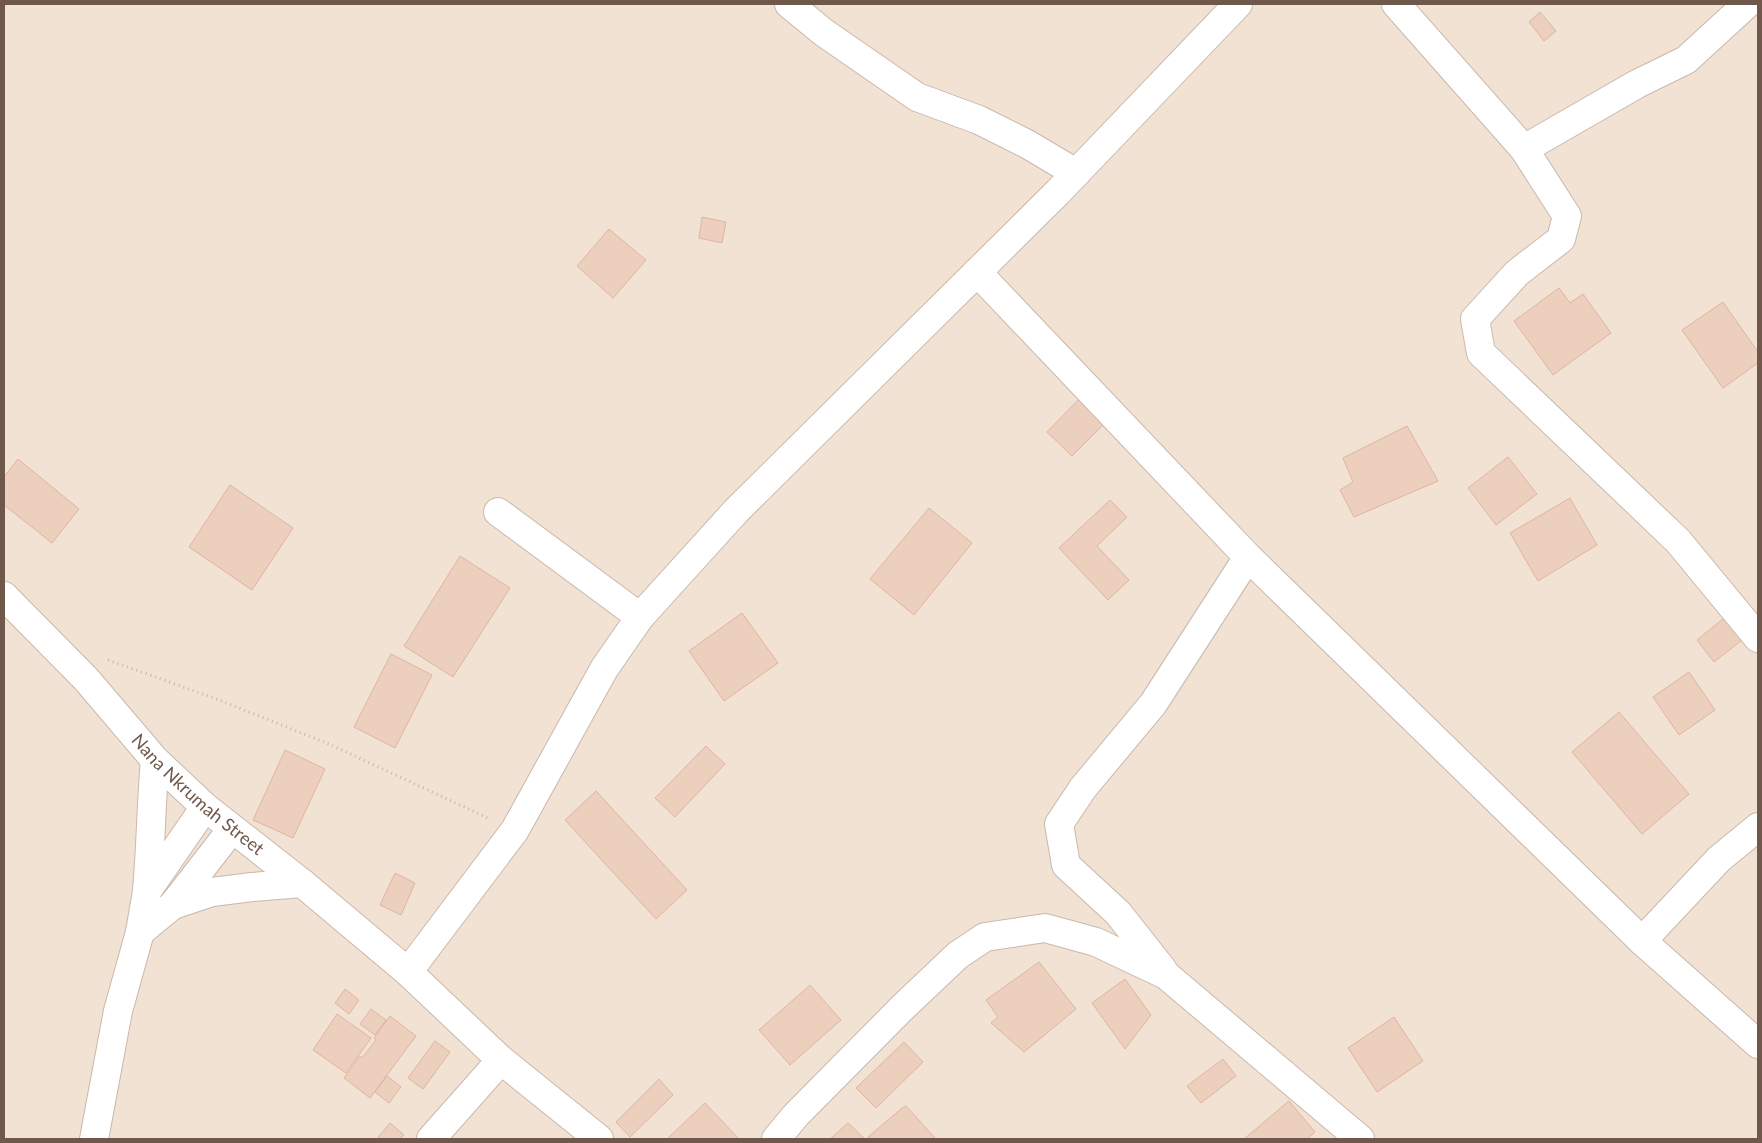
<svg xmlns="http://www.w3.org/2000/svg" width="1762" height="1143" font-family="Lato,sans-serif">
<rect width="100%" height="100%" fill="#faf1e4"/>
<!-- residential -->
<path fill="#f1e2d3" d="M4,4H1758V1139H4Z"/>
<!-- building -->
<path fill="#edcfbe" stroke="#deb5a0" d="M1540,12L1556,31L1544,41L1529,22Z
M702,217L726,222L722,243L699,238Z
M609,229L646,260L613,298L577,266Z
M1559,288L1570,303L1583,294L1611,333L1553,375L1514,321Z
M1723,302L1758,352V363L1723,388L1682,330Z
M1081,397L1106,422L1072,456L1047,432Z
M1407,426L1438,481L1354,517L1340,490L1353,482L1343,458Z
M1508,457L1537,494L1496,525L1468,488Z
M18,459L79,509L52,543L4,505V477Z
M230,485L293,528L252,590L189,547Z
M1570,498L1597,545L1538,581L1510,533Z
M1110,500L1127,517L1097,546L1129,580L1108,600L1059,548Z
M929,508L972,543L914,615L870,579Z
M460,556L510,588L453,677L404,646Z
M742,613L778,663L724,701L689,651Z
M1729,614L1747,636L1714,662L1697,640Z
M391,654L432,675L395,748L354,727Z
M1689,672L1715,710L1679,735L1653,697Z
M1619,712L1689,794L1642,834L1572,752Z
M706,746L725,764L675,817L655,798Z
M285,750L325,769L293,838L253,820Z
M596,791L687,890L656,919L565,820Z
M395,873L415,883L401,915L380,905Z
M1039,962L1076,1009L1024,1052L991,1023L998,1017L986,1000Z
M1125,979L1151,1015L1125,1049L1092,1003Z
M810,985L841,1020L790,1065L759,1030Z
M345,989L359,1000L349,1014L335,1003Z
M371,1009L386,1020L375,1035L360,1024Z
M337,1014L371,1038L346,1073L313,1050Z
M390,1016L416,1036L370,1098L344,1078L360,1056L362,1058L376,1040L374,1038Z
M1394,1017L1423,1061L1377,1092L1348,1048Z
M435,1041L450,1052L423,1089L408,1078Z
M904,1042L923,1062L876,1108L856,1088Z
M1223,1059L1236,1076L1201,1103L1187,1086Z
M387,1076L401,1087L389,1103L375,1092Z
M659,1079L673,1095L630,1137L616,1122Z
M1289,1101L1315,1132L1307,1139H1244Z
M705,1103L739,1139H667Z
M906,1106L936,1139H870L868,1137L901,1109Z
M390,1123L404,1135L400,1139H381L378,1137Z
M848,1123L865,1139H830Z"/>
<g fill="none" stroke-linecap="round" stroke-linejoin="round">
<!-- minor casing -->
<g stroke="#cab8ab" stroke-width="30">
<g id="minor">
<path d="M789,4L823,32L917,97L979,120L1027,144L1076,173"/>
<path d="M1396,4L1524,149L1567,216L1561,239L1517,273L1475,319L1481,353L1678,541L1758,638"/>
<path d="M1524,149L1637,84L1686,60L1747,4"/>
<path d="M977,272L1248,557L1642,941"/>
<path d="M498,512L640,617"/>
<path id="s1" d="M4,596L86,679L155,760L205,807L302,883L408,972L501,1060L599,1139"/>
<path d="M1758,827L1719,859L1642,941L1758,1044"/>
<path d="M147,890C151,847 151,803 155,760"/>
<path d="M173,905L212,892L252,887L302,883"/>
<path d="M140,932L173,905L232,829"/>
<path d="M1163,970L1118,913L1066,865L1059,824L1083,788L1153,704L1248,557"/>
<path d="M408,972L515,830L604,669L640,617L736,511L1058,192L1238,4"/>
<path d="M94,1139L118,1011L140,932L147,891L205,807"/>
<path d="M431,1139L501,1060"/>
<path d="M776,1139L796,1115L902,1008L958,955L985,937L1045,928L1096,942L1166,975L1360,1139"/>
</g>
</g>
<!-- path -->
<path stroke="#d1b2a2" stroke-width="3" stroke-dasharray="1 4" stroke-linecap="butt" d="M108,660L214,698L329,744L490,819"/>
<!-- minor -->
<use href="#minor" stroke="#fff" stroke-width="28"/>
</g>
<g text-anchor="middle" stroke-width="4" stroke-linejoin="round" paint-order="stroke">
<!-- street labels -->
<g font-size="18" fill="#70574c" stroke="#fdf5ea">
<text dy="6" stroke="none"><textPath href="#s1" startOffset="278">Nana Nkrumah Street</textPath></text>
</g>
</g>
<!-- border -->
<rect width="1762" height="1143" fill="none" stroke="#70574c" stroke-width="10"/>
</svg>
